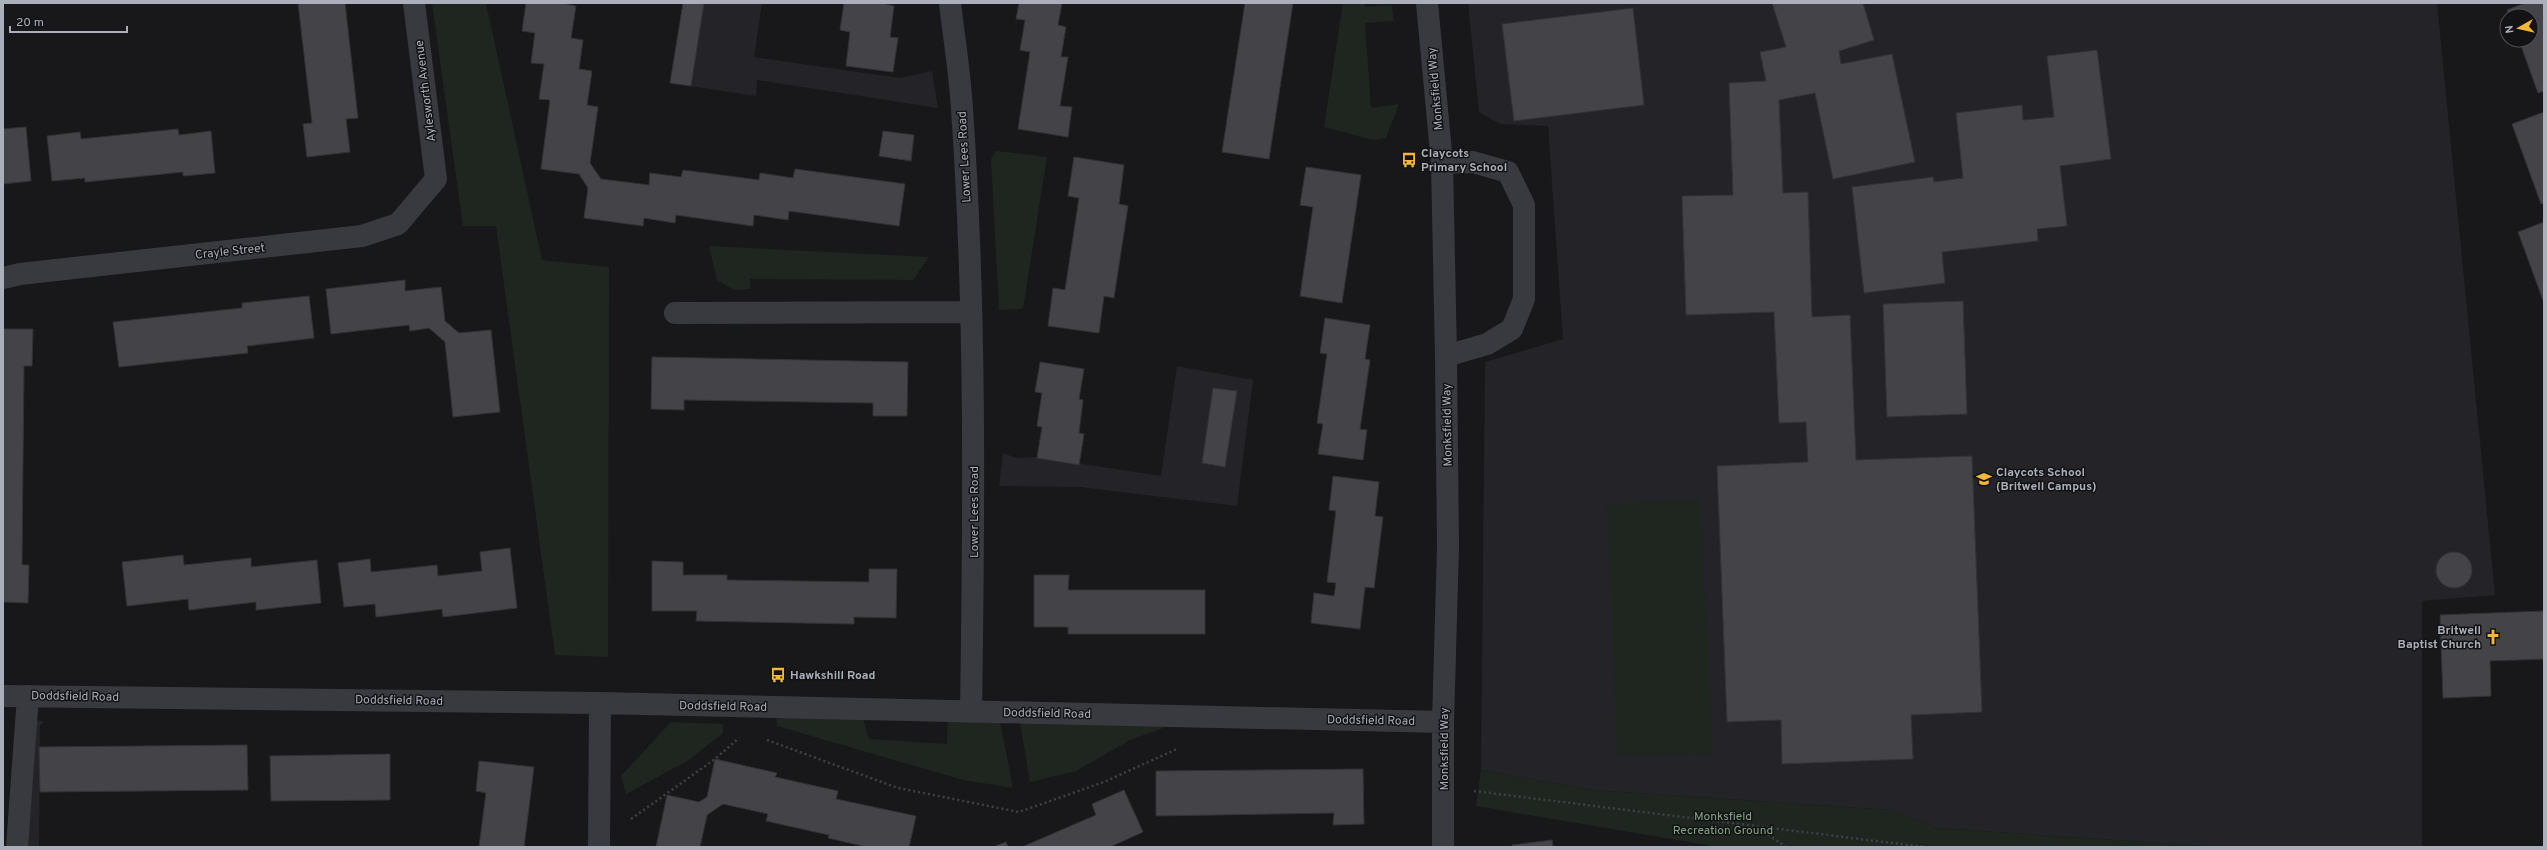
<svg xmlns="http://www.w3.org/2000/svg" width="2547" height="850" font-family="Overpass,sans-serif">
<rect width="100%" height="100%" fill="#18181b"/>
<!-- built -->
<path fill="#242428" d="M689,3H762L754,57L900,78L932,71L938,108L757,80L756,96L677,84Z
M1468,3H2437L2495,595L2422,601V847H2220L1937,828L1892,810L1592,790L1481,770L1485,362L1563,339L1548,126L1500,124L1479,112Z
M1177,366L1253,380L1237,506L1080,487L999,486L1003,453L1016,458L1038,457L1161,476Z
M14,719L44,721L40,726L39,847H17L20,726Z"/>
<!-- green -->
<path fill="#1e261f" d="M432,3H486L542,260L609,267L608,657L555,655L496,226H463Z
M1343,3H1364L1365,7L1392,5L1394,21L1365,23L1371,108L1399,104L1386,138L1373,140L1324,127Z
M996,151L1047,157L1023,309L999,310L991,159Z
M709,246L929,257L913,280L750,279L751,289L734,290L717,280Z
M1700,499L1713,754L1617,755L1607,504Z
M861,711L869,739L947,744L948,712H998L1013,788L963,780L777,726L776,714Z
M1161,715L1163,728L1130,740L1076,771L1030,782L1019,717Z
M671,722L723,724V733L689,760L626,794L621,776Z
M1481,770L1592,790L1892,810L1937,828L2220,847H1718L1476,806Z"/>
<!-- building -->
<path fill="#434348" stroke="#333237" d="M298,3H345L358,118L346,119L350,152L307,157L303,124L312,123Z
M526,3H562L576,6L571,38L583,40L579,69L592,71L587,105L598,107L590,163L601,179L649,185L650,173L681,177L683,170L759,180L760,173L793,178L795,169L905,184L899,226L789,211L788,220L754,215L753,226L676,215L675,223L644,218L643,226L584,218L588,188L579,174L541,169L550,100L539,99L544,64L531,63L535,33L522,31Z
M683,3H704L691,86L670,83Z
M844,3H882L894,6L890,37L898,38L893,72L846,66L850,32L840,30Z
M1019,3H1062L1058,25L1066,27L1061,57H1068L1060,106L1072,107L1068,137L1018,129L1030,52L1020,50L1025,20L1016,19Z
M1245,3H1293L1269,159L1222,152Z
M1772,3H1863L1874,40L1839,51L1841,64L1892,54L1915,162L1833,179L1815,93L1779,100L1783,193L1808,192L1812,317L1850,315L1856,460L1972,456L1982,712L1911,715L1913,759L1782,764L1781,720L1727,722L1717,466L1808,462L1806,422L1779,423L1774,312L1686,315L1682,196L1733,195L1729,83L1766,81L1760,52L1786,47Z
M2525,3H2544V91L2538,93L2519,40H2531V16H2510L2507,10Z
M1633,8L1644,105L1514,121L1502,24Z
M2097,50L2111,159L2060,166L2067,226L2037,229L2038,241L1942,252L1945,283L1864,293L1852,187L1933,177L1934,182L1963,178L1956,113L2022,105L2023,120L2054,117L2047,56Z
M2544,112V203L2541,204L2512,124Z
M26,127L31,181L3,184V129Z
M178,129L179,135L211,131L215,173L183,176V172L85,182V178L52,181L47,136L80,132L81,139Z
M883,131L914,135L911,161L879,156Z
M1074,157L1124,165L1119,204L1128,206L1114,298L1104,296L1099,333L1048,326L1053,288L1065,290L1079,198L1068,196Z
M1306,167L1361,175L1342,303L1300,296L1313,207L1300,205Z
M2544,222V303L2518,232Z
M405,280V291L441,287L445,321L459,333L491,330L500,412L453,417L445,342L429,328L410,331L409,325L331,334L326,289Z
M309,296L314,338L247,346L248,353L119,367L113,322L242,308V303Z
M1963,301L1967,414L1887,417L1883,304Z
M1325,318L1370,325L1365,359L1370,360L1360,429L1367,430L1363,460L1318,454L1323,424L1317,423L1327,354L1320,353Z
M3,329H33L32,366H24L22,565H29L28,603L3,602Z
M652,357L908,362L907,416H873V403L684,400V410L651,409Z
M1040,362L1084,369L1079,399L1083,400L1079,433L1084,434L1079,465L1037,458L1042,427L1037,426L1042,393L1035,392Z
M1213,388L1237,391L1225,467L1202,463Z
M1333,476L1379,482L1375,516L1383,517L1374,588L1365,587L1360,629L1311,623L1314,593L1334,596L1336,583L1327,582L1336,511L1329,510Z
M510,548L517,608L443,617L442,609L376,617L375,604L344,607L338,563L370,559L371,572L437,565L438,576L482,571L480,552Z
M2436 570a18 18 0 1 1 36 0a18 18 0 1 1-36 0Z
M183,555L184,565L251,558V567L317,560L321,603L256,610V602L189,610L188,599L127,606L122,562Z
M652,561L683,562V575H727V580L869,582V569H897L896,618L854,617V624L696,621L697,611H652Z
M1034,575H1069L1068,590H1205V634H1068V627H1034Z
M2544,611V659L2490,661L2491,696L2443,698L2440,615Z
M247,745L248,790L40,792L39,747Z
M390,754V800L271,801L270,756Z
M715,759L777,773L775,777L838,791L836,799L916,816L909,847H867L828,838L829,835L766,821L768,814L723,804L707,815L700,847H656L667,795L699,802L707,797Z
M479,761L534,767L524,847H479L486,793L476,791Z
M1363,769L1364,824L1333,825L1334,813L1156,816V771Z
M1124,790L1143,832L1110,847H1022L1096,815L1092,804Z
M1552,840L1553,847H1512V845Z
M1006,842L1008,847H993Z"/>
<g fill="none" stroke-linecap="round" stroke-linejoin="round">
<!-- path -->
<path stroke="#3f4147" stroke-width="2.5" stroke-dasharray="2 3" stroke-linecap="butt" d="M767,740L898,788L1019,812L1104,782L1177,749
M1474,791L1924,847
M631,819L715,759L739,738
M1760,829L1786,847"/>
<!-- minor -->
<path stroke="#393a40" stroke-width="22" d="M950,3C954,38 960,74 962,109C976,310 974,511 971,712
M1427,3L1442,163L1446,356L1448,548L1443,722V847
M1442,163L1473,162L1508,172L1524,205V299L1512,329L1487,344L1446,356
M3,278L20,274L362,236L398,224L436,179L414,3
M675,313L971,312
M3,696L600,703L1443,722
M17,847L28,696
M599,847L600,703"/>
</g>
<!-- icons -->
<defs>
<g id="bus-bare" transform="scale(1.2)"><path d="M-5-6H5V4H4V6H2V4H-2V6H-4V4H-5ZM-3.5-4V0h7V-4ZM-3.5 1.2v1.5H-2V1.2ZM2 1.2v1.5H3.5V1.2Z" fill="#f4b737" stroke="#131316" stroke-width="2.5" paint-order="stroke"/></g>
<g id="school-bare" transform="scale(1.2)"><path d="M0-5L7-2L0 1L-7-2ZM-4 1L0 2.5L4 1V4Q0 6-4 4Z" fill="#f4b737" stroke="#131316" stroke-width="2.5" paint-order="stroke"/></g>
<g id="church-bare" transform="scale(1.2)"><path d="M-1.2-6h2.4v3.5h3.3v2.4h-3.3V6h-2.4V-.1h-3.3v-2.4h3.3Z" fill="#f4b737" stroke="#131316" stroke-width="2.5" paint-order="stroke"/></g>
</defs>
<g fill-rule="evenodd">
<use href="#bus-bare" x="1409" y="160"/>
<use href="#school-bare" x="1984" y="479"/>
<use href="#church-bare" x="2493" y="637"/>
<use href="#bus-bare" x="778" y="675"/>
</g>
<g text-anchor="middle" stroke-width="3" stroke-linejoin="round" paint-order="stroke">
<!-- street labels -->
<g font-size="12" fill="#abafba" stroke="#131316">
<text transform="translate(1435 89) rotate(-95)" y="4">Monksfield Way</text>
<text transform="translate(425 91) rotate(-97)" y="4">Aylesworth Avenue</text>
<text transform="translate(964 157) rotate(-93)" y="4">Lower Lees Road</text>
<text transform="translate(230 251) rotate(-6)" y="4">Crayle Street</text>
<text transform="translate(1447 425) rotate(-91)" y="4">Monksfield Way</text>
<text transform="translate(974 512) rotate(-90)" y="4">Lower Lees Road</text>
<text transform="translate(75 696) rotate(1)" y="4">Doddsfield Road</text>
<text transform="translate(399 700) rotate(1)" y="4">Doddsfield Road</text>
<text transform="translate(723 706) rotate(1)" y="4">Doddsfield Road</text>
<text transform="translate(1047 713) rotate(1)" y="4">Doddsfield Road</text>
<text transform="translate(1371 720) rotate(1)" y="4">Doddsfield Road</text>
<text transform="translate(1444 749) rotate(-90)" y="4">Monksfield Way</text>
</g>
<!-- poi labels -->
<g font-size="12" font-weight="bold" fill="#abafba" stroke="#131316" text-anchor="start">
<text x="1421" y="157">Claycots<tspan x="1421" dy="14">Primary School</tspan></text>
<text x="1996" y="476">Claycots School<tspan x="1996" dy="14">(Britwell Campus)</tspan></text>
<text x="2481" y="634" text-anchor="end">Britwell<tspan x="2481" dy="14">Baptist Church</tspan></text>
<text x="790" y="679">Hawkshill Road</text>
</g>
<!-- park labels -->
<g font-size="12" fill="#82a584" stroke="#131316">
<text x="1723" y="820">Monksfield<tspan x="1723" dy="14">Recreation Ground</tspan></text>
</g>
</g>
<!-- border -->
<rect width="2547" height="850" fill="none" stroke="#abafba" stroke-width="8"/>
<!-- north arrow -->
<g transform="translate(2519 28) rotate(262)"><circle r="19" fill="#131316" stroke="#505158"/>
<path d="M0-3L7 15L0 10L-7 15Z" fill="#f4b737"/>
<text y="-6" font-size="11" font-weight="bold" text-anchor="middle" fill="#abafba">N</text>
</g>
<!-- scale -->
<path d="M10 26v6h117v-6" fill="none" stroke="#abafba" stroke-width="2"/>
<text x="16" y="26" font-size="12" fill="#abafba" stroke="#131316" stroke-width="3" paint-order="stroke">20 m</text>
</svg>
